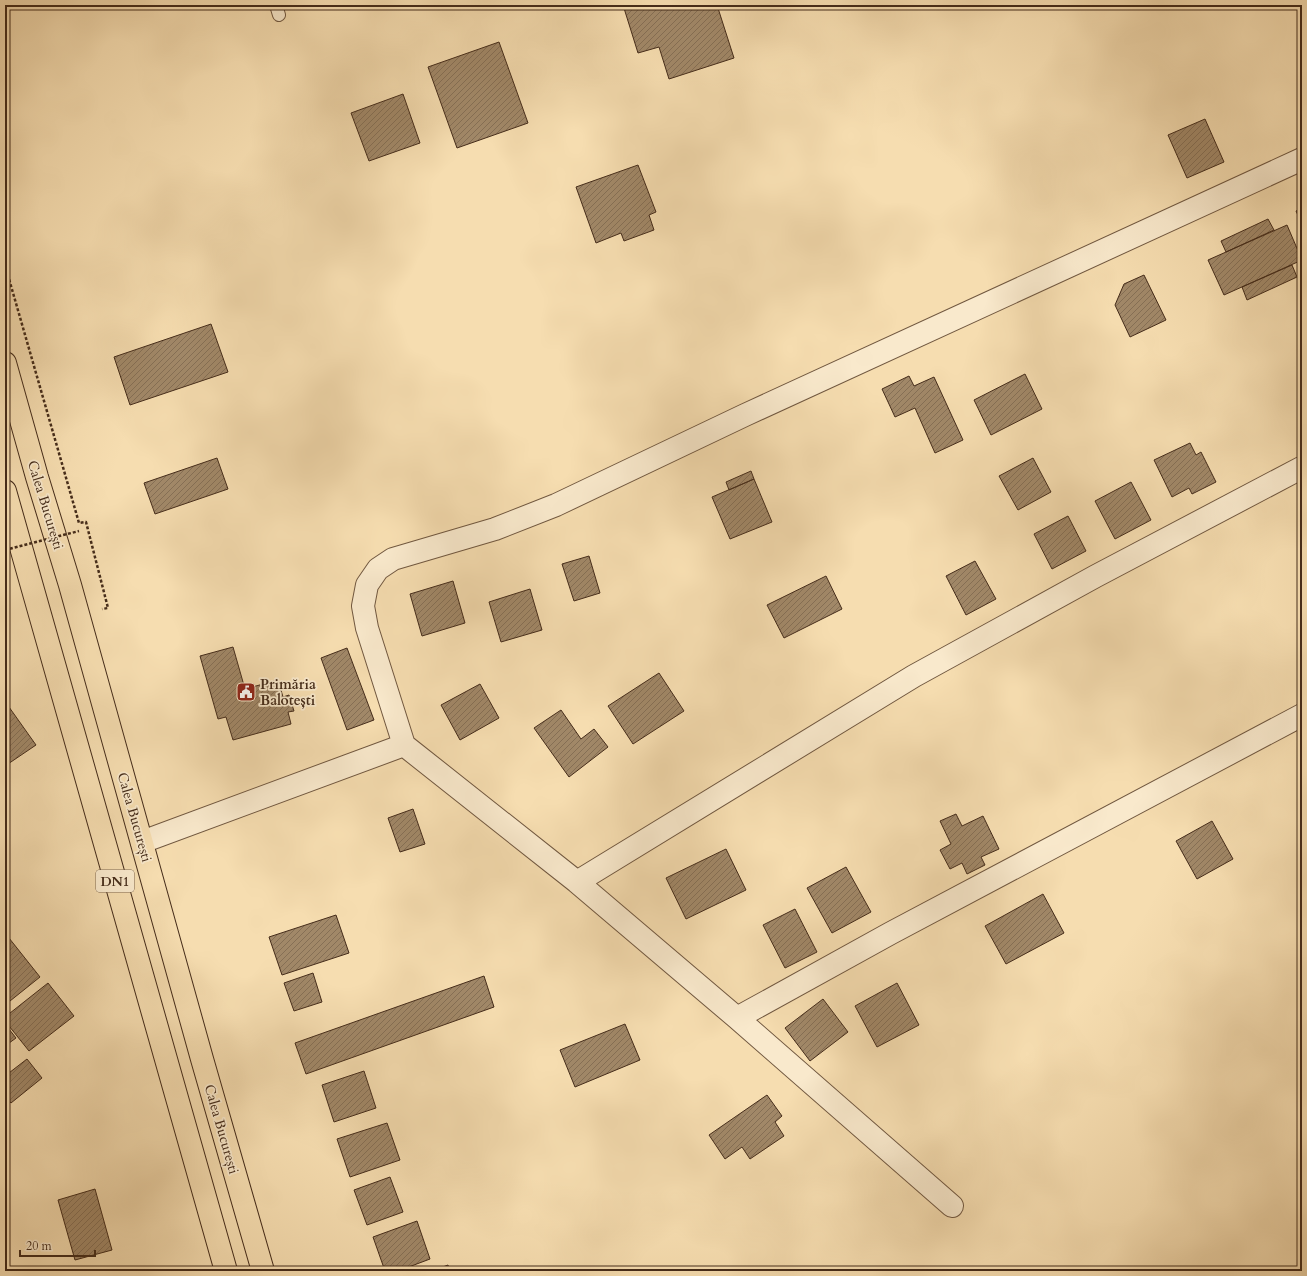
<svg xmlns="http://www.w3.org/2000/svg" width="1307" height="1276" font-family="Cardo,serif">
<defs>
<pattern id="building-hatch" width="6" height="6" patternUnits="userSpaceOnUse"><rect width="6" height="6" fill="#a18868"/><path d="M-1 1l2-2M0 6l6-6M5 7l2-2" fill="none" stroke="#856f55"/></pattern>
</defs>
<rect width="100%" height="100%" fill="#f6ddb0"/>
<filter id="stains"><feTurbulence type="fractalNoise" baseFrequency=".005" numOctaves="4"/><feColorMatrix values="0 0 0 0 .2 0 0 0 0 .09 0 0 0 0 .02 0 0 0 .5 -.17"/></filter>
<radialGradient id="worn" r=".72"><stop offset=".6" stop-color="#630" stop-opacity="0"/><stop offset="1" stop-color="#630" stop-opacity=".3"/></radialGradient>
<!-- building -->
<path fill="url(#building-hatch)" stroke="#452c1a" d="M623,5H717L734,58L669,79L659,47L638,53Z
M499,42L528,123L457,148L428,67Z
M403,94L420,143L369,161L351,113Z
M1205,119L1224,162L1187,178L1168,135Z
M638,165L656,212L649,215L654,230L624,241L621,233L596,243L576,187Z
M1302,208V224L1296,211Z
M1268,219L1274,230L1226,252L1221,241Z
M1287,225L1302,260L1224,295L1208,260Z
M1292,265L1297,277L1247,300L1242,287Z
M1144,275L1166,320L1130,337L1115,305L1124,284Z
M211,324L228,372L130,405L114,357Z
M1025,374L1042,409L991,435L974,400Z
M909,376L914,386L934,377L963,440L935,453L915,408L895,417L882,389Z
M1190,443L1196,455L1201,452L1216,482L1192,494L1189,488L1172,497L1154,460Z
M217,458L228,489L155,514L144,483Z
M1033,458L1051,492L1018,510L999,476Z
M751,471L754,479L729,490L726,482Z
M754,479L772,522L730,539L712,497Z
M1131,482L1151,520L1115,539L1095,501Z
M1068,516L1086,551L1052,569L1034,534Z
M589,556L600,593L574,601L562,564Z
M975,561L996,599L966,615L946,576Z
M826,576L842,609L784,638L767,605Z
M453,581L465,623L422,636L410,594Z
M530,589L542,630L501,642L489,602Z
M233,647L245,689L278,680L283,697L289,695L294,711L288,712L291,724L233,740L226,717L218,719L200,656Z
M347,648L374,720L347,730L321,658Z
M659,673L684,711L633,744L608,706Z
M480,684L499,718L460,740L441,705Z
M9,707L36,745L5,766V709Z
M561,710L581,739L594,729L608,747L569,777L534,728Z
M413,809L425,844L400,852L388,818Z
M956,814L962,826L983,816L999,849L981,857L985,865L967,874L962,863L950,869L940,850L951,844L940,821Z
M1212,821L1233,859L1197,879L1176,841Z
M726,849L746,890L686,919L666,878Z
M846,867L871,912L832,933L807,888Z
M1043,894L1064,933L1006,964L985,926Z
M795,909L817,952L785,968L763,925Z
M336,915L349,953L282,975L269,937Z
M9,938L40,977L5,1005V941Z
M313,973L322,1002L294,1011L284,983Z
M484,976L494,1007L306,1074L295,1043Z
M48,983L74,1016L29,1051L5,1021V1017Z
M897,983L919,1025L877,1047L855,1006Z
M823,999L848,1032L810,1061L785,1028Z
M5,1024L16,1038L5,1046Z
M625,1024L640,1060L575,1087L560,1050Z
M27,1059L42,1078L11,1103L5,1096V1076Z
M364,1071L376,1108L334,1122L322,1085Z
M767,1095L782,1116L775,1122L784,1136L750,1159L742,1147L725,1159L709,1135Z
M387,1123L400,1160L350,1177L337,1139Z
M390,1177L403,1212L367,1225L354,1190Z
M95,1189L112,1250L75,1260L58,1200Z
M417,1221L430,1259L398,1271H385L373,1237Z
M448,1265L450,1271H432Z"/>
<g fill="none" stroke-linecap="round" stroke-linejoin="round">
<!-- service casing -->
<g stroke="#715840" stroke-width="14">
<path id="service" d="M276,5L279,15"/>
</g>
<!-- minor casing -->
<g stroke="#715840" stroke-width="24">
<path id="minor" d="M142,842L404,745
M577,882L914,676L1096,576L1301,468
M737,1018L891,933L1302,715
M952,1206L737,1018L577,882L404,745L367,628L363,606L367,585L378,569L393,559L495,529L556,505L745,415L1302,159"/>
</g>
<!-- trunk casing -->
<g stroke="#452c1a" stroke-width="24">
<path id="trunk" d="M5,363L37,477L70,585L202,1059L263,1271
M5,491L226,1271"/>
</g>
<!-- path -->
<path stroke="#452c1a" stroke-width="2.5" stroke-dasharray="3 2" stroke-linecap="butt" d="M5,265L79,523L86,522L108,608L102,609"/>
<!-- service -->
<use href="#service" stroke="#f9e9cc" stroke-width="12"/>
<!-- minor -->
<use href="#minor" stroke="#f9e9cc" stroke-width="22"/>
<!-- trunk -->
<use href="#trunk" stroke="#f6ddb0" stroke-width="22"/>
<!-- path-bridge -->
<path stroke="#452c1a" stroke-width="2.5" stroke-dasharray="3 2" stroke-linecap="butt" d="M5,550L79,531"/>
</g>
<!-- icons -->
<defs>
<g id="civic-square" transform="scale(1)"><rect x="-9" y="-9" width="18" height="18" rx="4" fill="#8f2418" stroke="#f9e9cc"/><path d="M-.6-6.5H3V-4.5H.6V-3L4-1V1h2V6H-6V1h2V-1L-.6-3ZM-1.2 2.5V6h2.4V2.5Z" fill="#fff"/></g>
</defs>
<g fill-rule="evenodd">
<use href="#civic-square" x="246" y="692"/>
</g>
<g text-anchor="middle" stroke-width="3.5" stroke-linejoin="round" paint-order="stroke">
<!-- shield labels -->
<rect fill="#f9e9cc" stroke="#7b654f" stroke-width="1" x="96" y="870" width="38" height="22" rx="3"/>
<g font-size="13" font-weight="bold" fill="#452c1a">
<text x="115" y="886">DN1</text>
</g>
<!-- street labels -->
<g font-size="14" fill="#452c1a" stroke="#f9e9cc">
<text transform="translate(46 505) rotate(73)" y="5">Calea București</text>
<text transform="translate(135 817) rotate(74)" y="5">Calea București</text>
<text transform="translate(222 1129) rotate(74)" y="5">Calea București</text>
</g>
<!-- poi labels -->
<g font-size="14" font-weight="bold" fill="#452c1a" stroke="#f9e9cc" text-anchor="start">
<text x="260" y="689">Primăria<tspan x="260" dy="16">Balotești</tspan></text>
</g>
</g>
<!-- margin -->
<rect width="1307" height="1276" fill="none" stroke="#f6ddb0" stroke-width="20"/>
<rect x="6" y="6" width="1295" height="1264" fill="none" stroke="#452c1a" stroke-width="2"/>
<rect x="10" y="10" width="1287" height="1256" fill="none" stroke="#452c1a"/>
<!-- scale -->
<path d="M20 1250v6h75v-6" fill="none" stroke="#452c1a" stroke-width="2"/>
<text x="26" y="1250" font-size="12" fill="#452c1a" stroke="#f9e9cc" stroke-width="3" paint-order="stroke">20 m</text>
<rect width="100%" height="100%" filter="url(#stains)"/>
<rect width="100%" height="100%" fill="url(#worn)"/>
</svg>
